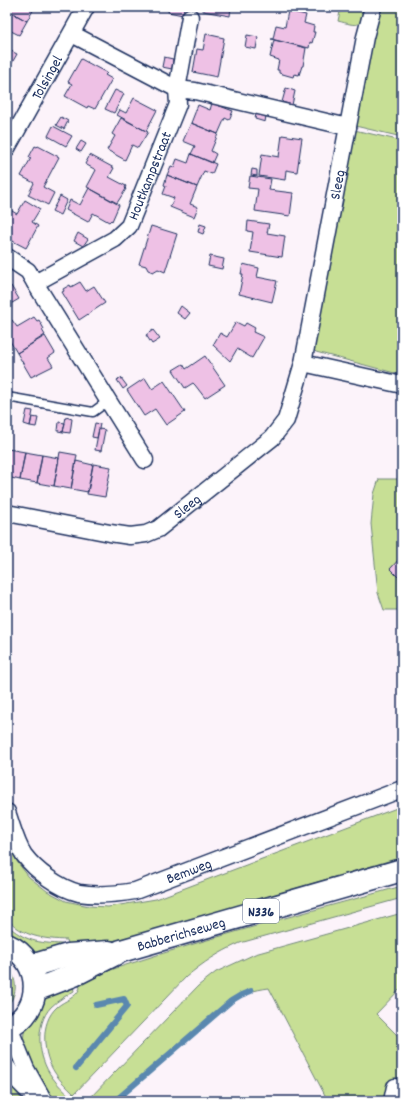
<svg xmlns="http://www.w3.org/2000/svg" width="409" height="1108" font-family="Dekko,sans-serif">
<rect width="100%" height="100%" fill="#fcf3fa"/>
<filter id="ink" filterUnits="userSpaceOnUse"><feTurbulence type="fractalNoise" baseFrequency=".025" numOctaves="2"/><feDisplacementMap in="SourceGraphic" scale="8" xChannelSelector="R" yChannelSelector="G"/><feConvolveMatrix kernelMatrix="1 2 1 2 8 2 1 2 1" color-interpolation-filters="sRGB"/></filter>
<g filter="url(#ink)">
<!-- green -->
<path fill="#c7df95" stroke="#71877a" d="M341,7H367C360,29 358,26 338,21Z
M380,7H402V137L351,125Z
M350,129L402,141V375L316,352L314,350L313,344Z
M379,479H402V610H384L378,593L371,524L374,494Z
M402,806V857L139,935L70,950L67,940C44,939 22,937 7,918V845L18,863L29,877L47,891L66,901L89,906L108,907L156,899Z
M402,886V898L240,943C218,953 204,962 186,977L74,1094C67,1087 60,1081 55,1073C43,1055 39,1023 57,1007C65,1000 75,999 80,988L78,981C184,944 293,916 402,886Z
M402,913V987L376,1014L402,1040V1073L393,1082L388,1101H328L269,988C254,990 244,993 231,1001L115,1101H87L198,986L216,972L255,954Z
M7,925C25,941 38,943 62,944L64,951L39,955L29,952L7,938Z
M7,967C18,979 18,994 7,1006Z
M72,983L74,991C66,996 58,1000 51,1007C34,1025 38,1058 52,1077C57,1084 64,1091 71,1097L67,1101H57L41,1082L30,1062L23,1043L24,1032L27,1024L45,995Z
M7,1080L9,1083L23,1101H15L7,1090Z"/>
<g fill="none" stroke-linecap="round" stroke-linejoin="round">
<!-- stream -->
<path stroke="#5a88af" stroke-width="6" d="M76,1068L127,1006L124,999L96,1005
M115,1101L231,1001L241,995L251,991"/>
</g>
<!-- building -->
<path fill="#eec1e5" stroke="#1b2f5e" d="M7,7H35L27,21L7,10Z
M169,7H184L183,15L168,12Z
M204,7H231L230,16L203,11Z
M7,10L27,21L19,35L7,29Z
M288,11L306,15L304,23L314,26L313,32H315L312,43L310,42L309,48L271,39H273L276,25L285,27Z
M206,34L224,38L217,77L193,72L197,49L203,50Z
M247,35L258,37L256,49L245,47Z
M274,40L306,48L303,66H302L299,75L294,74L293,77L279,73V70H277L279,60L270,57Z
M7,49L17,54L9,68L7,67Z
M164,57L173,59L172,69L162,67Z
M81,59L107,73L105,75L112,79L95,109L88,106L87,108L65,96L72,84L68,82Z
M286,88L295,91L292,105L282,102Z
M115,90L124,94L114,113L105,109Z
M134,98L157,110L146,131L117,115L120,110L126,113Z
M212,103L233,111L229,120L225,118L218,134L191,123L198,105L210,110Z
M256,114L266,116L265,122L255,119Z
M61,117L68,121L64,129L56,125Z
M121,118L148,132L138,148L132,145L125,160L107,150L115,136L112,134Z
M191,123L218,134L211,151L216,154L212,163L191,154L195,146L183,141Z
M53,126L72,136L66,146L48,136Z
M282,135L302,138L297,172L286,170L285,180L259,176L262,154L279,157Z
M81,141L86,144L81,152L76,149Z
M35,146L37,147L38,146L59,157L43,187L54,193L48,205L28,195L34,183L21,176L31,158L29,157Z
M191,154L216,164L212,174L204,171L197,187L167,175L171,166L174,167L177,159L188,163Z
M90,155L114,168L109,177L126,186L125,188L126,189L117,203L87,187L96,170L85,164Z
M252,169L257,170V176L251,175Z
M167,175L197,187L190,204L198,207L194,217L170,207L174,198L163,194L166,186L164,185Z
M250,176L271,179L269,190L293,193L290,216L255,211L258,189L248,188Z
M89,188L119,205L112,221L111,220L109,222L93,213L88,222L66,210L70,200L80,205Z
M60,196L67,200L60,215L52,211Z
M25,200L40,209L32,222L38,226L26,248L7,238V208L17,214Z
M248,221L269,224L267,233L285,236L282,257L250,252L253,232L247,231Z
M200,224L206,226L203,234L198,232Z
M151,226L177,234L165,272L158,269L153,272L148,270L146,266L139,264Z
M78,233L88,239L83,246L74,241Z
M210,256L224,259L222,269L208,266Z
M243,264L259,268L257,277L277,281L272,302L239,294L243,274H241Z
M80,282L86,291L94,286L105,303L79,320L62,292L64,291L63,289L70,285L71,287Z
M11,286L19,299L7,306V288Z
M181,306L190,313L185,319L177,313Z
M34,317L37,321L39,320L44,329L42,330L45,335L17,353L7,336V323L12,320L17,327Z
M236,322L244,326L246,323L255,328L253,332L264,337L252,358L237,349L230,361L213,345L220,333L227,337Z
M153,330L160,339L152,344L146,335Z
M45,336L55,353L48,358L53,366L31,377L17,353Z
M205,356L225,385L205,398L195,385L193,383L185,388L173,370L183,364L186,369Z
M121,378L127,386L123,389L117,380Z
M145,378L152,389L164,381L185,412L166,425L155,409L144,416L127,390Z
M27,410L33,411L30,426L24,424Z
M32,417L38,418L36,427L30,426Z
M66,417L72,419L70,433L63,432Z
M59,422L65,423L63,432L58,431Z
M95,423L100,424L97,438L92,437Z
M99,429L105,430L101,451L95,450Z
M8,449L25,452L20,480L7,477Z
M25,452L42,455L37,483L20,480Z
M60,452L77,455L71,489L54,486Z
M42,455L59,458L54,486L37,483Z
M76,461L93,465L88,492L71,489Z
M93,464L111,467L105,497L87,494Z
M402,556V581L390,569Z"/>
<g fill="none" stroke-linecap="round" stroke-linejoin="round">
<!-- lane casing -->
<g stroke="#1b2f5e" stroke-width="11">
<path id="lane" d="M7,397L93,412L108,401"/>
</g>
<!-- street casing -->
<g stroke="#1b2f5e" stroke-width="19">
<g id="street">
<path d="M72,34L177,89L190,17"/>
<path id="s1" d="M7,148L86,7"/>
<path id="s2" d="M7,257L28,271L35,283L115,239L129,226L178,104L177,89L195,91L348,127"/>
<path d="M35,283L145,460"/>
<path d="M303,363L402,385"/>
<path id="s3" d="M7,513L110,533L130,536L146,534L158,529L272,438L286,420L303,363L365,37L373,7"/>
<path id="s4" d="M7,812C12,826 16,843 24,855C36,871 59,888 79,893C98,896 117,894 135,891L402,789"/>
<path d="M9,1027L26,1069L44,1101"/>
<path d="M7,1067L13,1076L38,1101"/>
<path d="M392,1101L395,1087"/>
</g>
</g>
<!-- primary casing -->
<g stroke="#1b2f5e" stroke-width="25">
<g id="primary">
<path d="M7,945C44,961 44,1012 7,1028"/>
<path d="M31,966L68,955L109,952"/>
<path id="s5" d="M35,990L74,975L121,951L402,870"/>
</g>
</g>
<!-- lane -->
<use href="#lane" stroke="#fff" stroke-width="8"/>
<!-- street -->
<use href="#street" stroke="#fff" stroke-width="16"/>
<!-- primary -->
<use href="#primary" stroke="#fff" stroke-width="22"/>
</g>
</g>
<g text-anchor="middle" stroke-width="4" stroke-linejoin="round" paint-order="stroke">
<!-- shield labels -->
<rect fill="#fff" stroke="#5f6d8e" stroke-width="1" x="243" y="899" width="36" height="24" rx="3"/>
<g font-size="14" font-weight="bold" fill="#1b2f5e">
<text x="261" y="916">N336</text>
</g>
<!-- street labels -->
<g font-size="15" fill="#1b2f5e" stroke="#fff">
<text dy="5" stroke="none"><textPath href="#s1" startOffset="81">Tolsingel</textPath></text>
<text dy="5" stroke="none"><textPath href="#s2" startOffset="204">Houtkampstraat</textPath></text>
<text dy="5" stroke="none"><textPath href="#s3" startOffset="564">Sleeg</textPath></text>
<text dy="5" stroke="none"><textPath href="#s3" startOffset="191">Sleeg</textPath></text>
<text dy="5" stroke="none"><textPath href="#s4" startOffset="228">Bemweg</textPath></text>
<text dy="5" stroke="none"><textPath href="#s5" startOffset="157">Babberichseweg</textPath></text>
</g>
</g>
<!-- margin -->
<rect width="409" height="1108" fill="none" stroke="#fff" stroke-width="24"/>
<rect x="12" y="12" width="385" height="1084" fill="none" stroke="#1b2f5e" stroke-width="1.5" filter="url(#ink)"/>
</svg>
